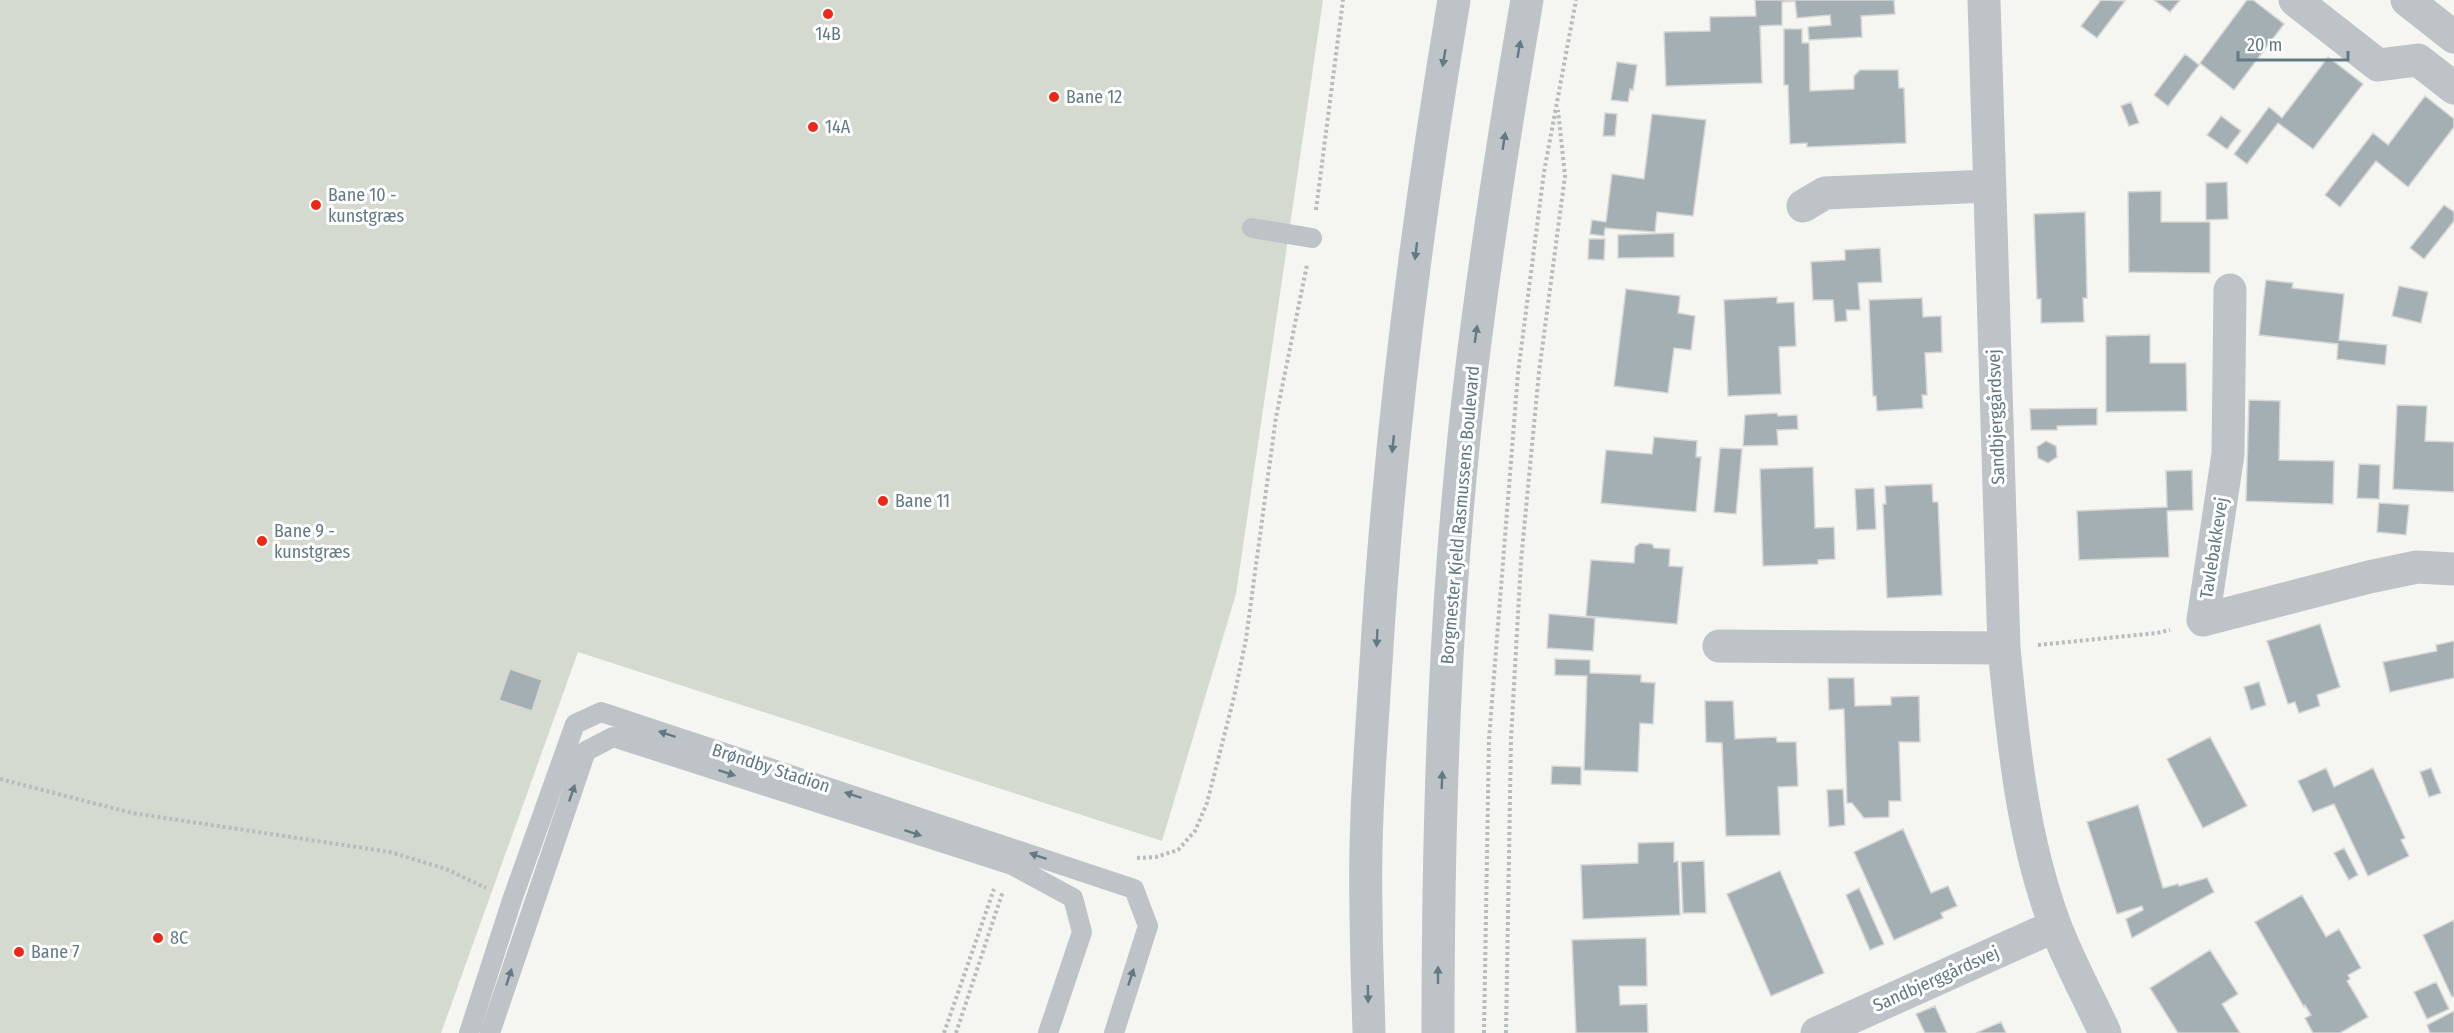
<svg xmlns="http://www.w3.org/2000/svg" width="2454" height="1033" font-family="'Fira Sans Condensed',sans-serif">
<rect width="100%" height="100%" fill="#f5f5f1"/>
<!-- green -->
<path fill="#d5dad0" d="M0,0H1323L1236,594L1162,841L578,652L441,1033H0Z"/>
<!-- building -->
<path fill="#a3afb3" stroke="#d6d6d4" stroke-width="1.5" d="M1755,0H1894L1895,14L1861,16L1862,37L1809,40L1808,27L1831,25L1830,15L1797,18L1795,1L1782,2V25L1760,26L1762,83L1666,86L1664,32L1710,31V17L1756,16Z
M2101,0L2125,1L2097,38L2081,26Z
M2154,0H2180L2170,12Z
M2247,0H2253L2284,24L2234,90L2200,63Z
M1784,29H1802V43H1809L1810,91L1854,89V76L1860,70H1898L1899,88H1904L1906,143L1807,147V143L1790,144L1788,85H1784Z
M2185,54L2199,65L2168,106L2154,95Z
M2328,57L2363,84L2313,149L2278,123L2247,164L2234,154L2269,107L2282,118Z
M1617,62L1637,65L1633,90L1630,89L1628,102L1611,100Z
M2425,96L2454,119V127L2408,187L2376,161L2340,207L2325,195L2373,133L2388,145Z
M2131,102L2139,123L2129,126L2121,106Z
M1605,113L1617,114L1615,136H1603Z
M1652,114L1706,120L1693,216L1657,212L1655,232L1605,228L1604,236L1590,234L1592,220L1606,222L1612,174L1644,179Z
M2221,116L2241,131L2227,149L2207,135Z
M2227,182L2228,219L2206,220V183Z
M2161,191V222H2210V273L2129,272L2128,192Z
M2444,205L2454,212V221L2424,259L2410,248Z
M2085,212L2087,298H2083L2084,322L2041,323V299H2037L2034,214Z
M1674,233V257L1618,258V235Z
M1589,239H1605L1604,260L1588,259Z
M1880,248L1882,282L1858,283L1860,310H1846L1847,321L1835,322L1833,300H1813L1811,262L1845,260V250Z
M2266,280L2293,283L2292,288L2344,294L2339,340L2387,345L2385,365L2337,359L2338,344L2259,335Z
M2399,286L2428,292L2421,323L2392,316Z
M1626,289L1680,296L1678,313L1695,316L1691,350L1674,348L1668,393L1614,386Z
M1777,297V303L1794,302L1796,346L1779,347L1781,394L1728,396L1724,300Z
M1922,298L1923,317L1941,316L1942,352L1925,353L1927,395H1922L1923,408L1877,411L1876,396H1873L1869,300Z
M2150,335V363H2186L2187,411L2106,412V336Z
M2249,400L2280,401L2279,460L2334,461L2333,504L2246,501Z
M2397,405L2427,406L2425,441L2454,442V492L2393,489Z
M2097,408V425L2057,426V430H2031L2030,409Z
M1777,413L1778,416L1797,415L1798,429L1777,430L1778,445L1743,446L1745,415Z
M1654,437L1697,441L1696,457H1701L1696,512L1601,503L1606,450L1652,454Z
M2046,441L2056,446L2057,457L2048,463L2038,458L2037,447Z
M1720,448L1742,449L1736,514L1714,512Z
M2359,464L2380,465L2379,499L2357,498Z
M1813,467L1815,528L1834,527L1835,559L1818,560V564L1763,566L1760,469Z
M2192,470L2193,510L2167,511L2169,557L2079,560L2077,511L2167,507L2166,471Z
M1932,484L1933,502H1938L1942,595L1887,598L1883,504H1886L1885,486Z
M1874,488L1876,529L1857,530L1855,489Z
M2379,503L2409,505L2406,535L2377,532Z
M1640,543L1652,544L1654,548L1670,549L1669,566L1683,567L1677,624L1586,616L1591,560L1634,563L1635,547Z
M1549,614L1595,618L1593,651L1547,648Z
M2320,624L2340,687L2317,695L2320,706L2299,713L2295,702L2288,704L2267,641Z
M2454,641V678L2390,692L2383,662L2437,651L2436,645Z
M1555,659L1590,660V673L1641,675V682L1655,683L1653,724L1640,723L1638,772L1584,770L1587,676L1555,675Z
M510,669L542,680L532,711L499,700Z
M1828,678H1854L1855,706L1891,705V697L1919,696L1920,742H1899L1901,801H1889V817L1864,818L1852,803H1847L1844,709L1829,710Z
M2259,682L2266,705L2251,710L2244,687Z
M1705,701H1733L1735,739L1776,737L1777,742H1796L1798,786L1778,787L1780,835L1726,836L1722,743L1706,742Z
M2210,737L2247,806L2203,828L2167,759Z
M1552,766L1581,767V785L1551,784Z
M2326,768L2334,787L2373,768L2405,838L2401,840L2409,856L2368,876L2334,804L2313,812L2298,781Z
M2431,768L2441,793L2429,797L2420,772Z
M1843,789L1845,825L1829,827L1827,790Z
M2138,805L2163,888L2178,884L2179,886L2207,878L2214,892L2132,938L2126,919L2143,910L2142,906L2117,914L2087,822Z
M1903,829L1931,893L1948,886L1957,906L1941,913L1943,918L1894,940L1854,852Z
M1674,842V862L1678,861L1680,915L1583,919L1581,865L1638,863V843Z
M2344,848L2358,875L2349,880L2334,853Z
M1704,861L1706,913H1683L1681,862Z
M1780,871L1824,973L1771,996L1727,894Z
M1859,888L1884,944L1870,950L1846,895Z
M2302,895L2326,937L2339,929L2361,968L2348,975L2350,979L2347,981L2368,1017L2340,1033H2313L2305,1018L2311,1015L2305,1005L2304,1007L2255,922Z
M2454,920V996L2452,997L2423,935Z
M1646,938L1647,986H1619L1620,1005L1647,1004L1648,1033H1576L1572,940Z
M2210,950L2238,994L2222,1004L2240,1033H2178L2150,988Z
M2436,982L2449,1009L2427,1019L2414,992Z
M1935,1006L1947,1033H1925L1916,1014Z
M2454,1011V1033H2430L2427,1025Z
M2001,1022L2006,1033H1976Z"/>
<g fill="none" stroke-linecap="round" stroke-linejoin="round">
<!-- path -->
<path stroke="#b7bcbd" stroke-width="4" stroke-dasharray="3 3" stroke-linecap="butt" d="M1316,210L1343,0
M2038,645L2157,633L2170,630
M0,779L132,813L390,852L446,869L486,888
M1137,858L1156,857L1178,850L1195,831L1207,803L1234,697L1246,639L1276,417L1307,265
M944,1033L994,889
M956,1033L1003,891
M1484,1033L1489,739L1518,373L1544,172L1576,0
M1506,1033L1511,739L1521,561L1539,372L1565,176L1558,110"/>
<!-- service -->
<path stroke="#bdc3c6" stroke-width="20" d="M1252,228L1312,238
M469,1033L512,900L575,724L601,712L1134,889L1148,926L1114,1033
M490,1033L586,751L613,737L1012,865L1073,898L1082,932L1048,1033"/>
<!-- minor -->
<path stroke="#bdc3c6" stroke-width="33" d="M1984,0L2004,648C2013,741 2022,837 2055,925C2069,962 2089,998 2105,1033
M2295,0L2378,65L2418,60L2454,88
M2407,0L2454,37
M1803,206L1825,193L1988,186
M2230,290L2228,454L2203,620L2369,577L2417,567L2454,569
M1719,646L2004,648
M1817,1033L2055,926"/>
<!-- tertiary -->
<path stroke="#bdc3c6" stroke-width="33" d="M1369,1033C1368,991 1366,950 1366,908C1364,826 1371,744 1376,663C1389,440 1417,220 1454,0
M1438,1033C1438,811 1445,587 1472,366C1487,244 1506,122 1527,0"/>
</g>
<!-- one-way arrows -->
<defs><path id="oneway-solid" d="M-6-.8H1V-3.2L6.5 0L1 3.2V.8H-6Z" transform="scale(1.5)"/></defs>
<g fill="#627a84">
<use href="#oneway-solid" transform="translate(1519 49) rotate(-80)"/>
<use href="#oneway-solid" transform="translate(1444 58) rotate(100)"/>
<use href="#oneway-solid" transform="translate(1504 141) rotate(-81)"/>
<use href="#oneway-solid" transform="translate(1416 251) rotate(97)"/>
<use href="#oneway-solid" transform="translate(1476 334) rotate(-82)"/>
<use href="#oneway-solid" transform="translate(1393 444) rotate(96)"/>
<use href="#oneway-solid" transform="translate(1377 638) rotate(93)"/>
<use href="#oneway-solid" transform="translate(667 734) rotate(-162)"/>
<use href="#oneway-solid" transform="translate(727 773) rotate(18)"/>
<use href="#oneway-solid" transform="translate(1442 780) rotate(-88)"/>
<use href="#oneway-solid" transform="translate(572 793) rotate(-71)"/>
<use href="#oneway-solid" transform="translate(853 795) rotate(-162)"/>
<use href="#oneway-solid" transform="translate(913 833) rotate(18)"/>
<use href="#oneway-solid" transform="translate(1038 856) rotate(-161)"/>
<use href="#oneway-solid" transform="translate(1438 975) rotate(-90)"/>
<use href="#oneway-solid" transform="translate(509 977) rotate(-72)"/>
<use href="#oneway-solid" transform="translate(1131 977) rotate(-72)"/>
<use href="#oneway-solid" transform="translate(1368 994) rotate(89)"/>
</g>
<!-- markers -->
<g fill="#ee2718" stroke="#fff" stroke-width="2">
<circle cx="828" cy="14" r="6"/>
<circle cx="1054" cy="97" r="6"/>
<circle cx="813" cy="127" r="6"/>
<circle cx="316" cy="205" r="6"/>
<circle cx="883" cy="501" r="6"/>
<circle cx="262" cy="541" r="6"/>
<circle cx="158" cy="938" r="6"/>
<circle cx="19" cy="952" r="6"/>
</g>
<g text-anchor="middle" stroke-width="6" stroke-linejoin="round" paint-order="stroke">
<!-- poi labels -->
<g font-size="18" fill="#627a84" stroke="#fff" text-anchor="start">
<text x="828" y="40" text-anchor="middle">14B</text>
<text x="1066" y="103">Bane 12</text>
<text x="825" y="133">14A</text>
<text x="328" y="201">Bane 10 -<tspan x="328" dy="21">kunstgræs</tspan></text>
<text x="895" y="507">Bane 11</text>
<text x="274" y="537">Bane 9 -<tspan x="274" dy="21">kunstgræs</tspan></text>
<text x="170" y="944">8C</text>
<text x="31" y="958">Bane 7</text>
</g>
<!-- street labels -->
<g font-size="18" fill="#627a84" stroke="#fff">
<text transform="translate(1996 417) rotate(-92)" y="6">Sandbjerggårdsvej</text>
<text transform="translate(1460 515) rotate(-85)" y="6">Borgmester Kjeld Rasmussens Boulevard</text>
<text transform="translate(2214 548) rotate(-81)" y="6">Tavlebakkevej</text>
<text transform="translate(771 768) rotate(18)" y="6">Brøndby Stadion</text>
<text transform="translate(1936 979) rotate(-24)" y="6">Sandbjerggårdsvej</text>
</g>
</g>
<!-- scale -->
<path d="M2238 51v9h110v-9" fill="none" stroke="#627a84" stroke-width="3"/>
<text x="2247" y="51" font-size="18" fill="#627a84" stroke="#ffffff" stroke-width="4.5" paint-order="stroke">20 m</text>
</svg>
